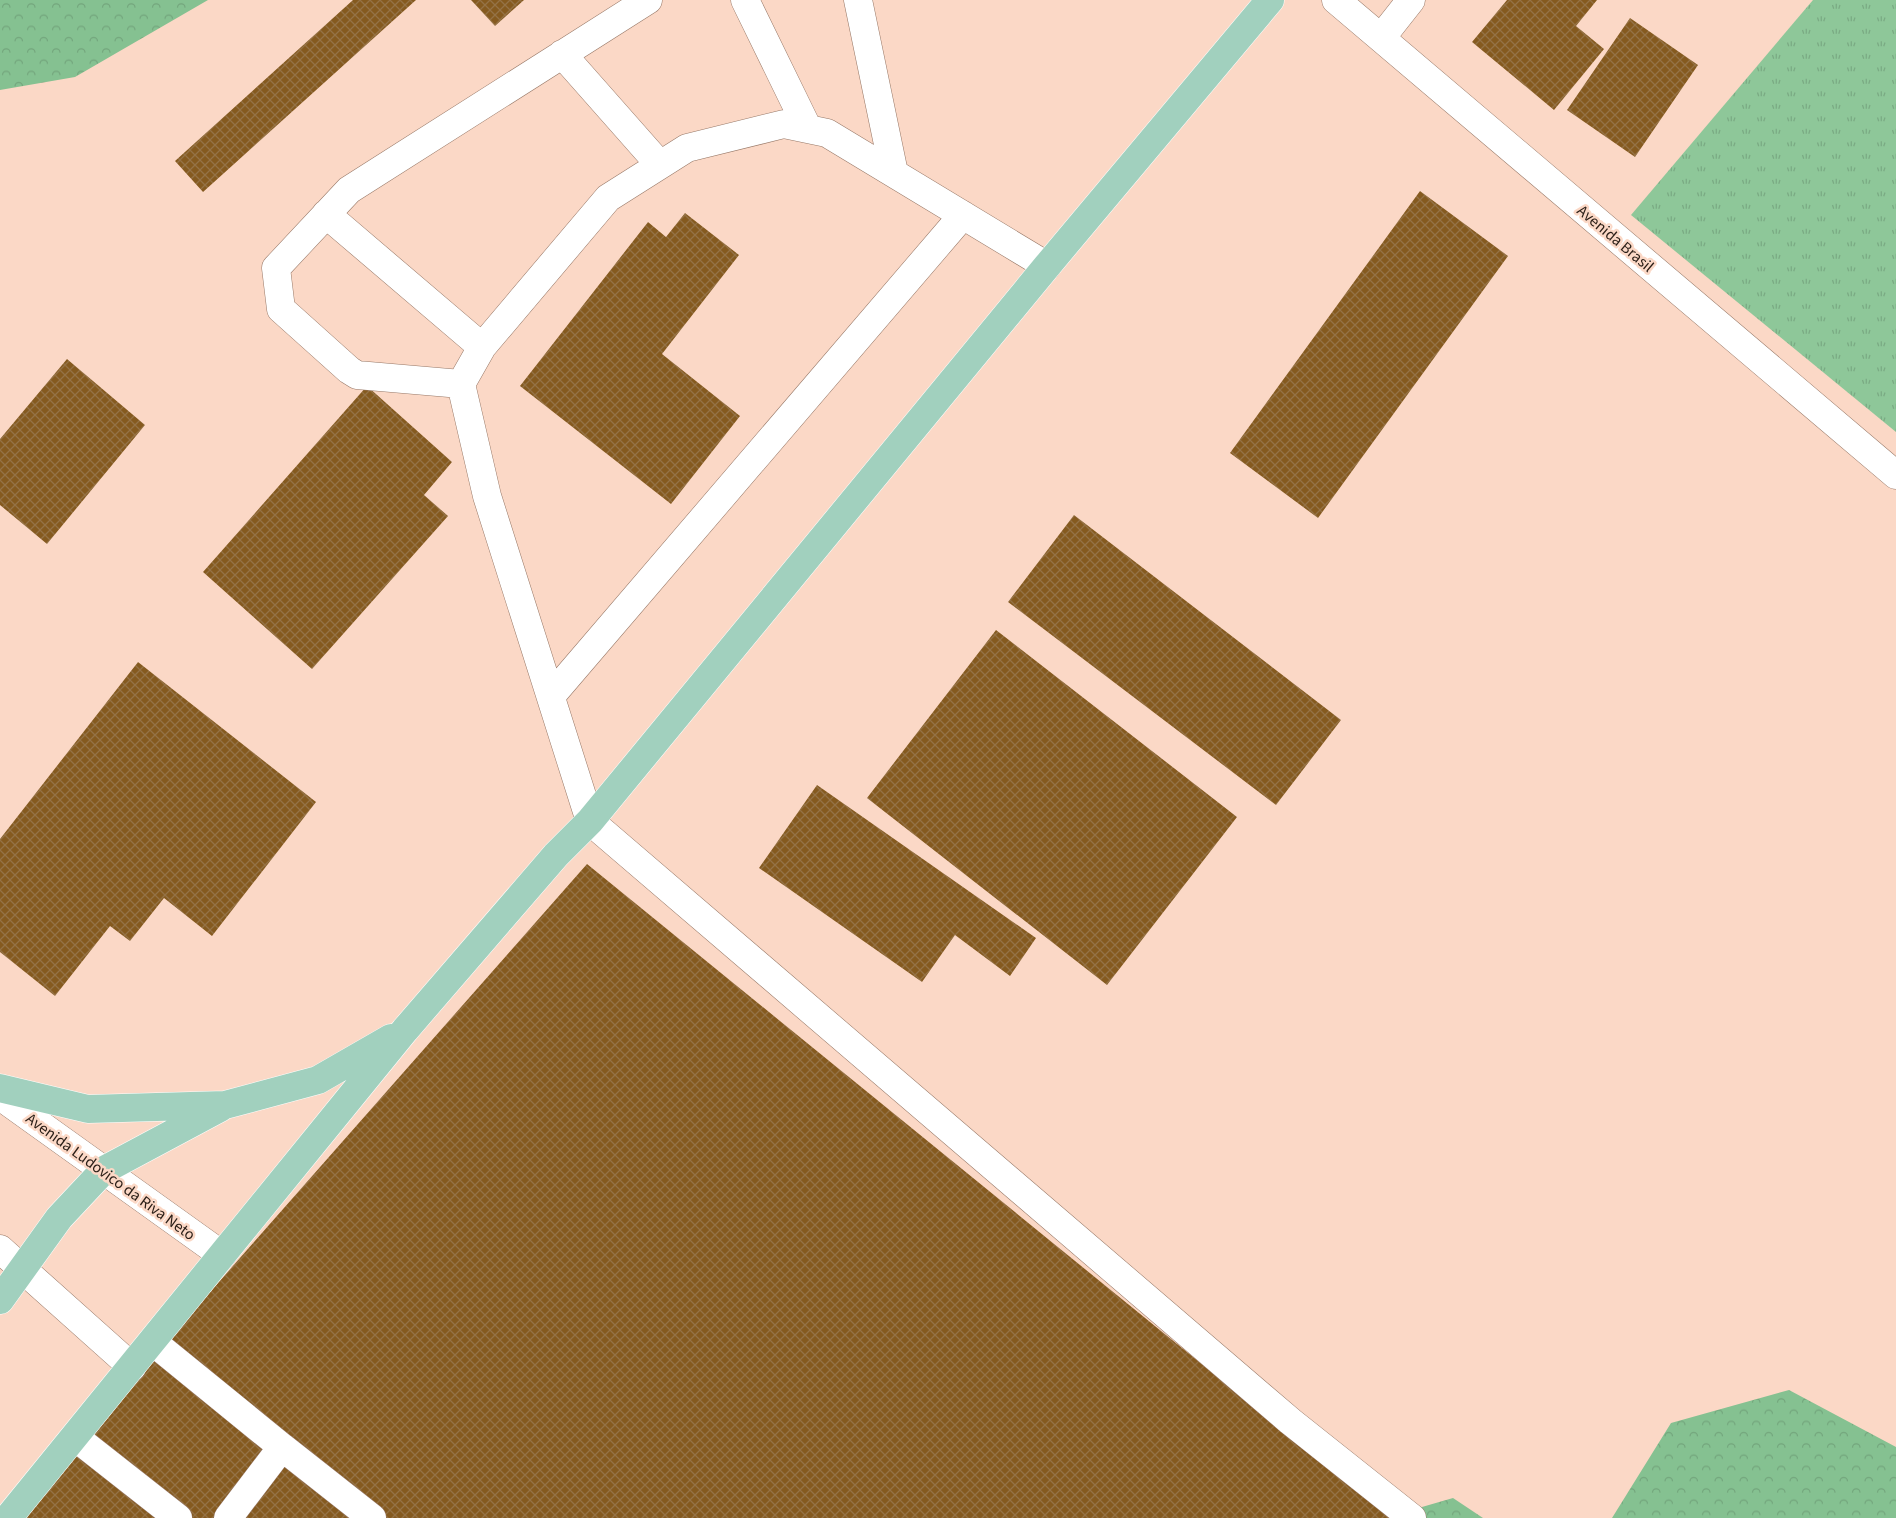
<svg xmlns="http://www.w3.org/2000/svg" width="1896" height="1518" font-family="'Source Sans 3',sans-serif">
<defs>
<pattern id="grass-tufts" width="24" height="20" patternUnits="userSpaceOnUse" patternTransform="scale(1.25)"><rect width="24" height="20" fill="#8ec799"/><path d="M3 7l-1-3M5 7V3M7 7l1-3M15 17l-1-3M17 17v-4M19 17l1-3" fill="none" stroke="#7aaa83"/></pattern>
<pattern id="forest-crowns" width="20" height="18" patternUnits="userSpaceOnUse" patternTransform="scale(1.25)"><rect width="20" height="18" fill="#85c191"/><path d="M2 6a3 3 0 1 1 6 0M12 15a3 3 0 1 1 6 0" fill="none" stroke="#73a57c"/></pattern>
<pattern id="building-cross-hatch" width="8" height="8" patternUnits="userSpaceOnUse" patternTransform="scale(1.25)"><rect width="8" height="8" fill="#855a1f"/><path d="M0 0l8 8M0 8l8-8" fill="none" stroke="#947246"/></pattern>
</defs>
<rect width="100%" height="100%" fill="#fbd8c6"/>
<!-- grass -->
<path fill="url(#grass-tufts)" d="M1813,0H1896V432L1631,215Z"/>
<!-- forest -->
<path fill="url(#forest-crowns)" d="M0,0H208L75,77L0,90Z
M1789,1390L1896,1447V1518H1612L1671,1423Z
M1453,1498L1483,1518H1384Z"/>
<!-- building -->
<path fill="url(#building-cross-hatch)" d="M353,0H416L203,192L175,161Z
M471,0H524L495,26Z
M1507,0H1597L1576,26L1604,49L1554,110L1472,42Z
M1630,18L1698,65L1635,157L1567,110Z
M1420,191L1508,256L1318,518L1230,453Z
M685,213L739,255L662,354L740,416L671,504L520,386L648,222L666,237Z
M67,359L145,425L47,544L0,505V439Z
M367,386L452,462L424,495L448,516L312,669L203,572Z
M1074,515L1341,720L1276,805L1008,602Z
M996,630L1237,817L1107,985L867,798Z
M138,662L316,802L212,936L164,898L130,941L110,926L55,996L0,952V839Z
M817,785L1036,938L1010,976L955,935L922,982L759,868Z
M587,864L1391,1518H11Z"/>
<g fill="none" stroke-linecap="round" stroke-linejoin="round">
<!-- minor casing -->
<g stroke="#977867" stroke-width="29">
<path id="minor" d="M745,0L808,129
M858,0L894,173
M1336,0L1896,475
M1381,38L1411,0
M562,54L660,165
M326,214L482,347
M1047,266L827,133L784,124L687,148L608,198L482,347L461,384L487,496L590,821L1290,1421L1412,1518
M461,384L357,375L349,370L281,309L276,268L349,190L648,0
M551,696L963,215
M0,1096L222,1255
M0,1249L132,1367
M153,1342L282,1447L228,1518
M75,1437L178,1518
M282,1447L372,1518"/>
</g>
<!-- major casing -->
<g stroke="#fff" stroke-width="29">
<path id="major" d="M0,1088L88,1109L225,1105L318,1080L391,1038
M0,1300L59,1218L104,1170L220,1108
M8,1518L405,1030L556,855L590,821L1047,266L1270,0"/>
</g>
<!-- minor -->
<use href="#minor" stroke="#fff" stroke-width="28"/>
<!-- major -->
<use href="#major" stroke="#a1d0be" stroke-width="28"/>
</g>
<g text-anchor="middle" stroke-width="5" stroke-linejoin="round" paint-order="stroke">
<!-- street labels -->
<g font-size="16" fill="#291d16" stroke="#fbd8c6">
<text transform="translate(1616 238) rotate(40)" y="6">Avenida Brasil</text>
<text transform="translate(111 1176) rotate(36)" y="6">Avenida Ludovico da Riva Neto</text>
</g>
</g>
</svg>
